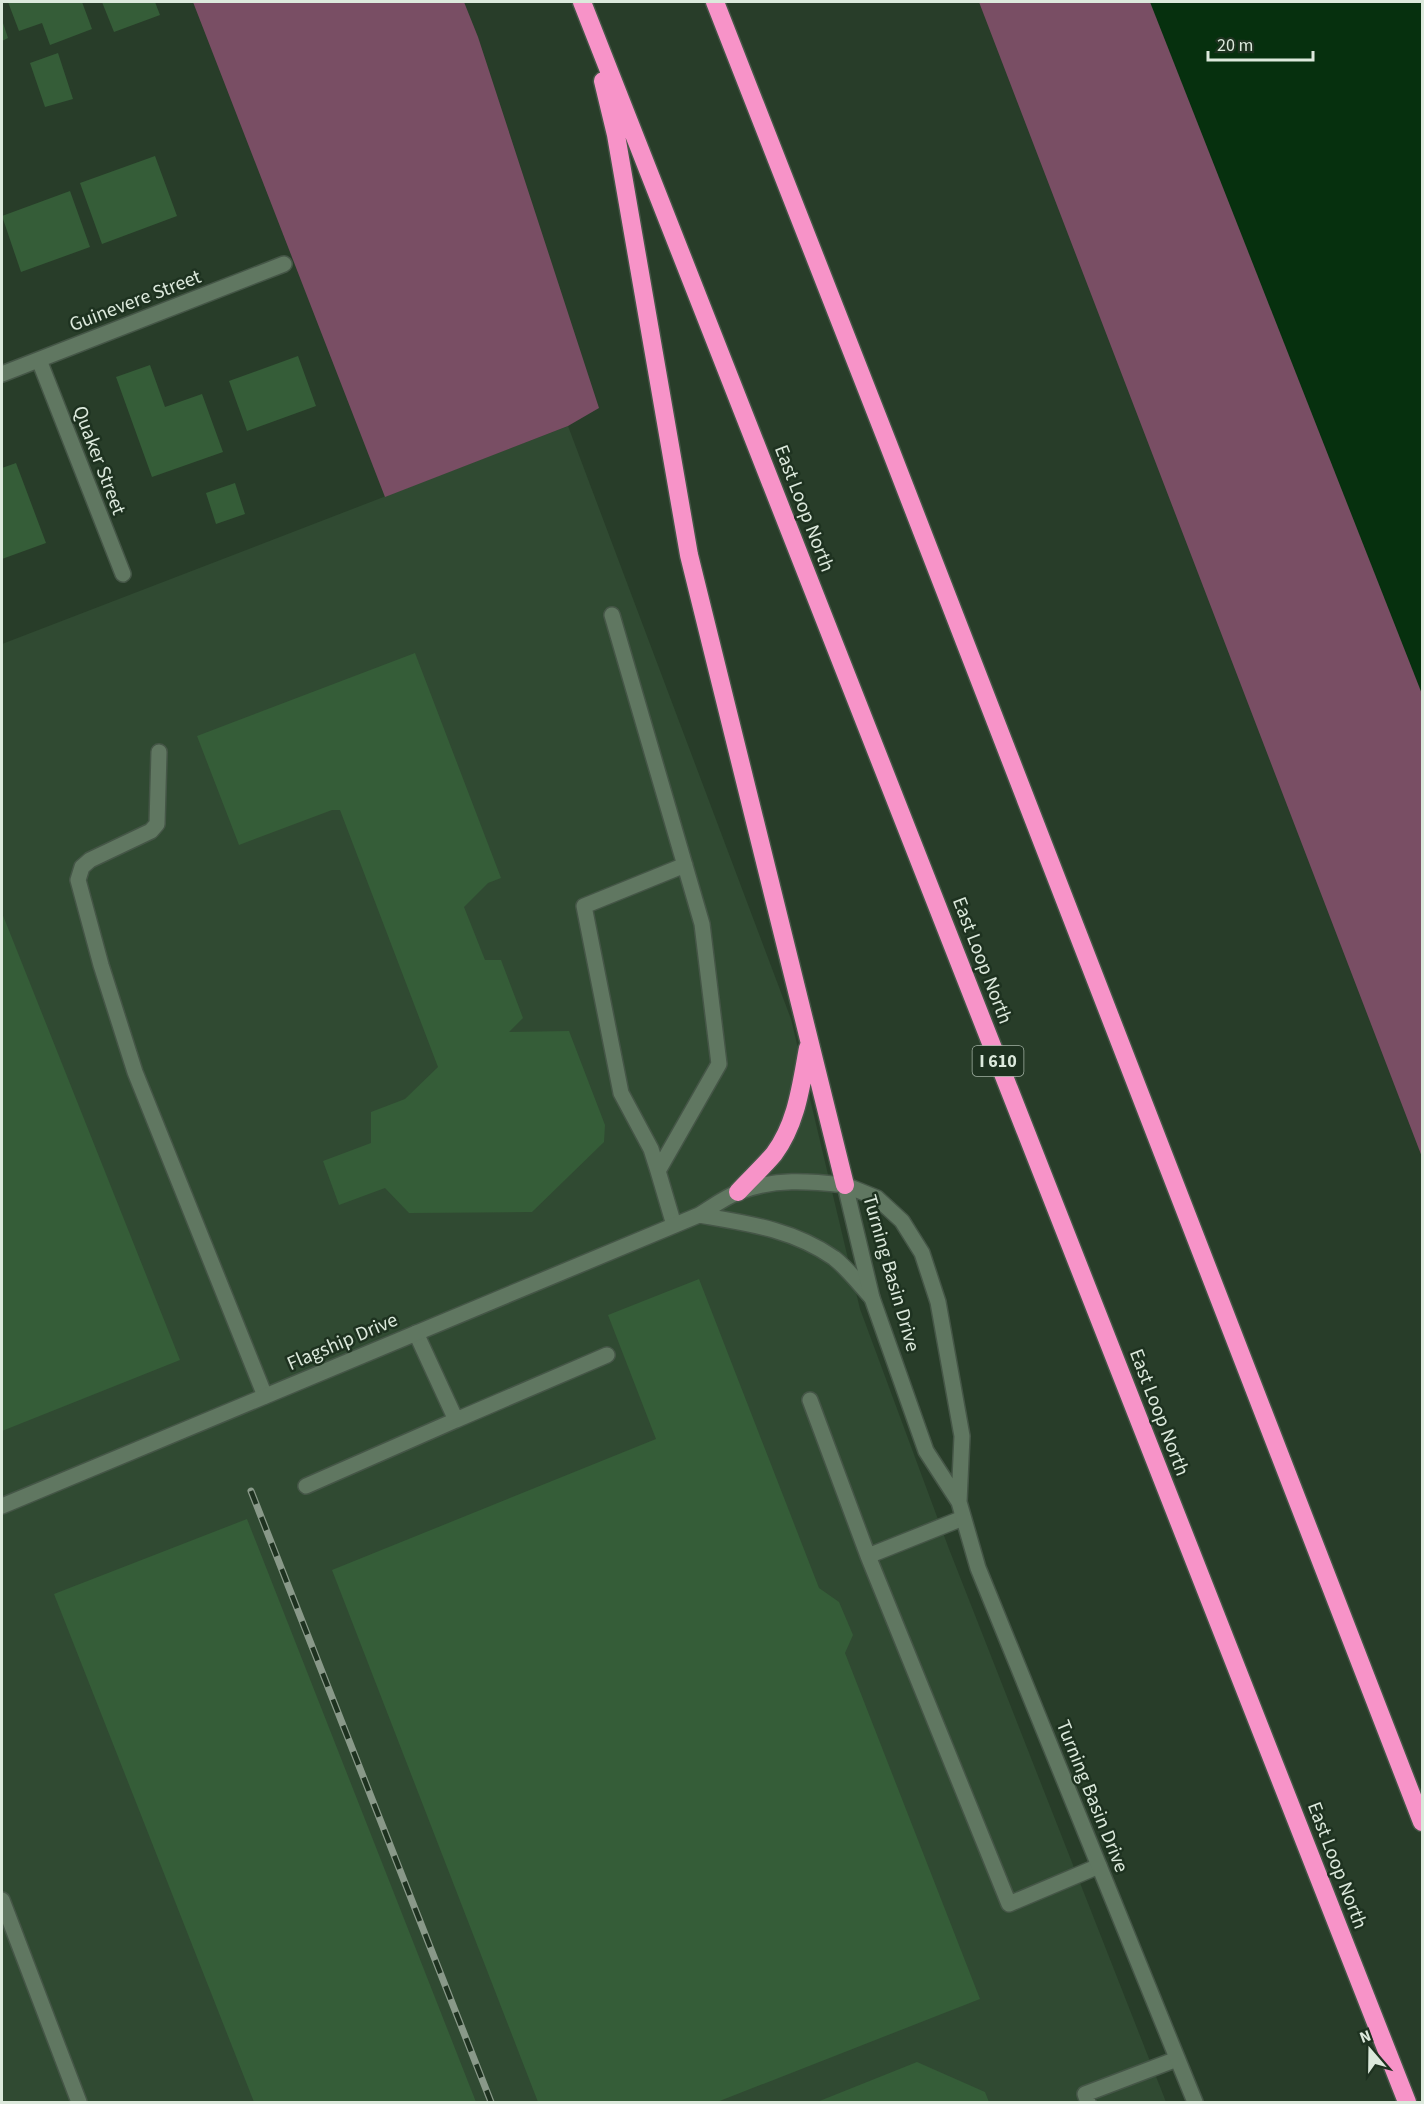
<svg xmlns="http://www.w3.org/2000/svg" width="1424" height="2104" font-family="'Source Sans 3',sans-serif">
<rect width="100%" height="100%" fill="#283d29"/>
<!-- built -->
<path fill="#304a32" d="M568,426L791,1019L860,1309L949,1549L1166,2102H2V644Z"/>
<!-- green -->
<path fill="#794e64" d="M193,2H464L478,37L599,408L568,426L385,497Z
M979,2H1422V1157Z"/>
<!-- water -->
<path fill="#06300e" d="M1150,2H1422V694Z"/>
<!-- building -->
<path fill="#355d38" d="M8,2H82L92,29L50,45L42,23L19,31Z
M102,2H155L160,15L114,32Z
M2,20L8,38L2,41Z
M58,53L73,99L45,107L30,63Z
M155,156L177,216L102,244L80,183Z
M70,191L90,247L21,272L2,216Z
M298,356L316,406L247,431L229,381Z
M150,365L165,407L202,394L223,452L152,477L116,377Z
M16,463L46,543L2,559V468Z
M235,483L245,514L216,524L206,493Z
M415,653L501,878L488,883L464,907L485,960H501L523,1018L509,1032L569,1031L605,1125L604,1142L532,1212L409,1213L385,1188L339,1205L323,1161L371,1143V1112L405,1099L438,1067L340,810H332L239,845L197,736Z
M2,913L180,1360L2,1431Z
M699,1279L819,1588L839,1602L853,1635L845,1653L980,1999L717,2102H538L332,1570L656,1439L608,1315Z
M247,1519L476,2102H254L54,1594Z
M917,2062L985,2092L989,2102H817Z"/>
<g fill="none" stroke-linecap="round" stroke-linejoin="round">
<!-- service casing -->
<g stroke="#455647" stroke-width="18">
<path id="service" d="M612,615L702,924L719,1064L658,1171L674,1225
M159,752L157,824L151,831L90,860L82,867L78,880L101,965L135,1072L265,1396
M658,1171L651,1149L621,1093L584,906L685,865
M810,1400L868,1556L1009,1904L1099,1866
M456,1420L607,1355
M306,1486L456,1420L416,1333
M868,1556L963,1518
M2,1900L79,2102
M1088,2102L1085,2094L1177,2059"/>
</g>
<!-- minor casing -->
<g stroke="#455647" stroke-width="18">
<path id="minor" d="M39,360L123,574
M2,374L284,264
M699,1215C746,1223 793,1229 834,1258C848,1269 860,1285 872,1298
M2,1506L699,1215C712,1207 725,1197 739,1192C774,1178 809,1181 845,1185"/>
</g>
<!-- tertiary casing -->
<g stroke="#455647" stroke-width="18">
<path id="tertiary" d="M845,1185L872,1298L926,1451L959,1502L978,1568L1195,2102
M845,1185L877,1198L902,1221L922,1253L938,1302L962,1436L959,1502"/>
</g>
<!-- motorway casing -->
<g stroke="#455647" stroke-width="21">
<path id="motorway" d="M582,2L1407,2102
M715,2L887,441L1422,1822
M603,81L616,135L689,555L845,1185
M738,1192C750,1179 763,1167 774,1154C797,1123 801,1085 808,1048"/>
</g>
<!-- service -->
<use href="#service" stroke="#607761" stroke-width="15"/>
<!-- minor -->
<use href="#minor" stroke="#607761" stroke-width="15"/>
<!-- tertiary -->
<use href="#tertiary" stroke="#607761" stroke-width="15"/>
<!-- motorway -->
<use href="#motorway" stroke="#f793c8" stroke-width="18"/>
<!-- rail casing -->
<g stroke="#899989" stroke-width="7">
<path id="rail" d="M251,1491L491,2102"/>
</g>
<!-- rail -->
<use href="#rail" stroke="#1e3220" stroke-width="4.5" stroke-dasharray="14" stroke-linecap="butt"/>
</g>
<g text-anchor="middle" stroke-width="5" stroke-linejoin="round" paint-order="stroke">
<!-- shield labels -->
<rect fill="#1e3220" stroke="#a3b2a4" stroke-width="1.5" x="972.5" y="1046" width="51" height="30" rx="4.5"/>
<g font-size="18" font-weight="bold" fill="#dce9dc">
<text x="998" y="1067">I 610</text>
</g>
<!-- street labels -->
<g font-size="20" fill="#dce9dc" stroke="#1e3220">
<text transform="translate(135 300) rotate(-21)" y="7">Guinevere Street</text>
<text transform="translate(100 460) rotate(69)" y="7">Quaker Street</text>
<text transform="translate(805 508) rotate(69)" y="7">East Loop North</text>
<text transform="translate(983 960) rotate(69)" y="7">East Loop North</text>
<text transform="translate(892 1273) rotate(74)" y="7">Turning Basin Drive</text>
<text transform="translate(342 1341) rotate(-23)" y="7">Flagship Drive</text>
<text transform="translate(1160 1412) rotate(69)" y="7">East Loop North</text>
<text transform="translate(1093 1796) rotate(68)" y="7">Turning Basin Drive</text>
<text transform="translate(1338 1865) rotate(69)" y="7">East Loop North</text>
</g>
</g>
<!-- border -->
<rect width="1424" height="2104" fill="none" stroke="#dce9dc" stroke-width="6"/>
<!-- north arrow -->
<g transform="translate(1370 2050) rotate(340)" stroke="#1e3220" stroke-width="4.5" paint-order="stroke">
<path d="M0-4.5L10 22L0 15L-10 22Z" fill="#dce9dc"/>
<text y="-9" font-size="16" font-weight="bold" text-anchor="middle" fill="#dce9dc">N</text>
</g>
<!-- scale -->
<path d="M1208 51v9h105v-9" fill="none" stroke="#dce9dc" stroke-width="3"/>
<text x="1217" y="51" font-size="18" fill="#dce9dc" stroke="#1e3220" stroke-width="4.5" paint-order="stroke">20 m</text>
</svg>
